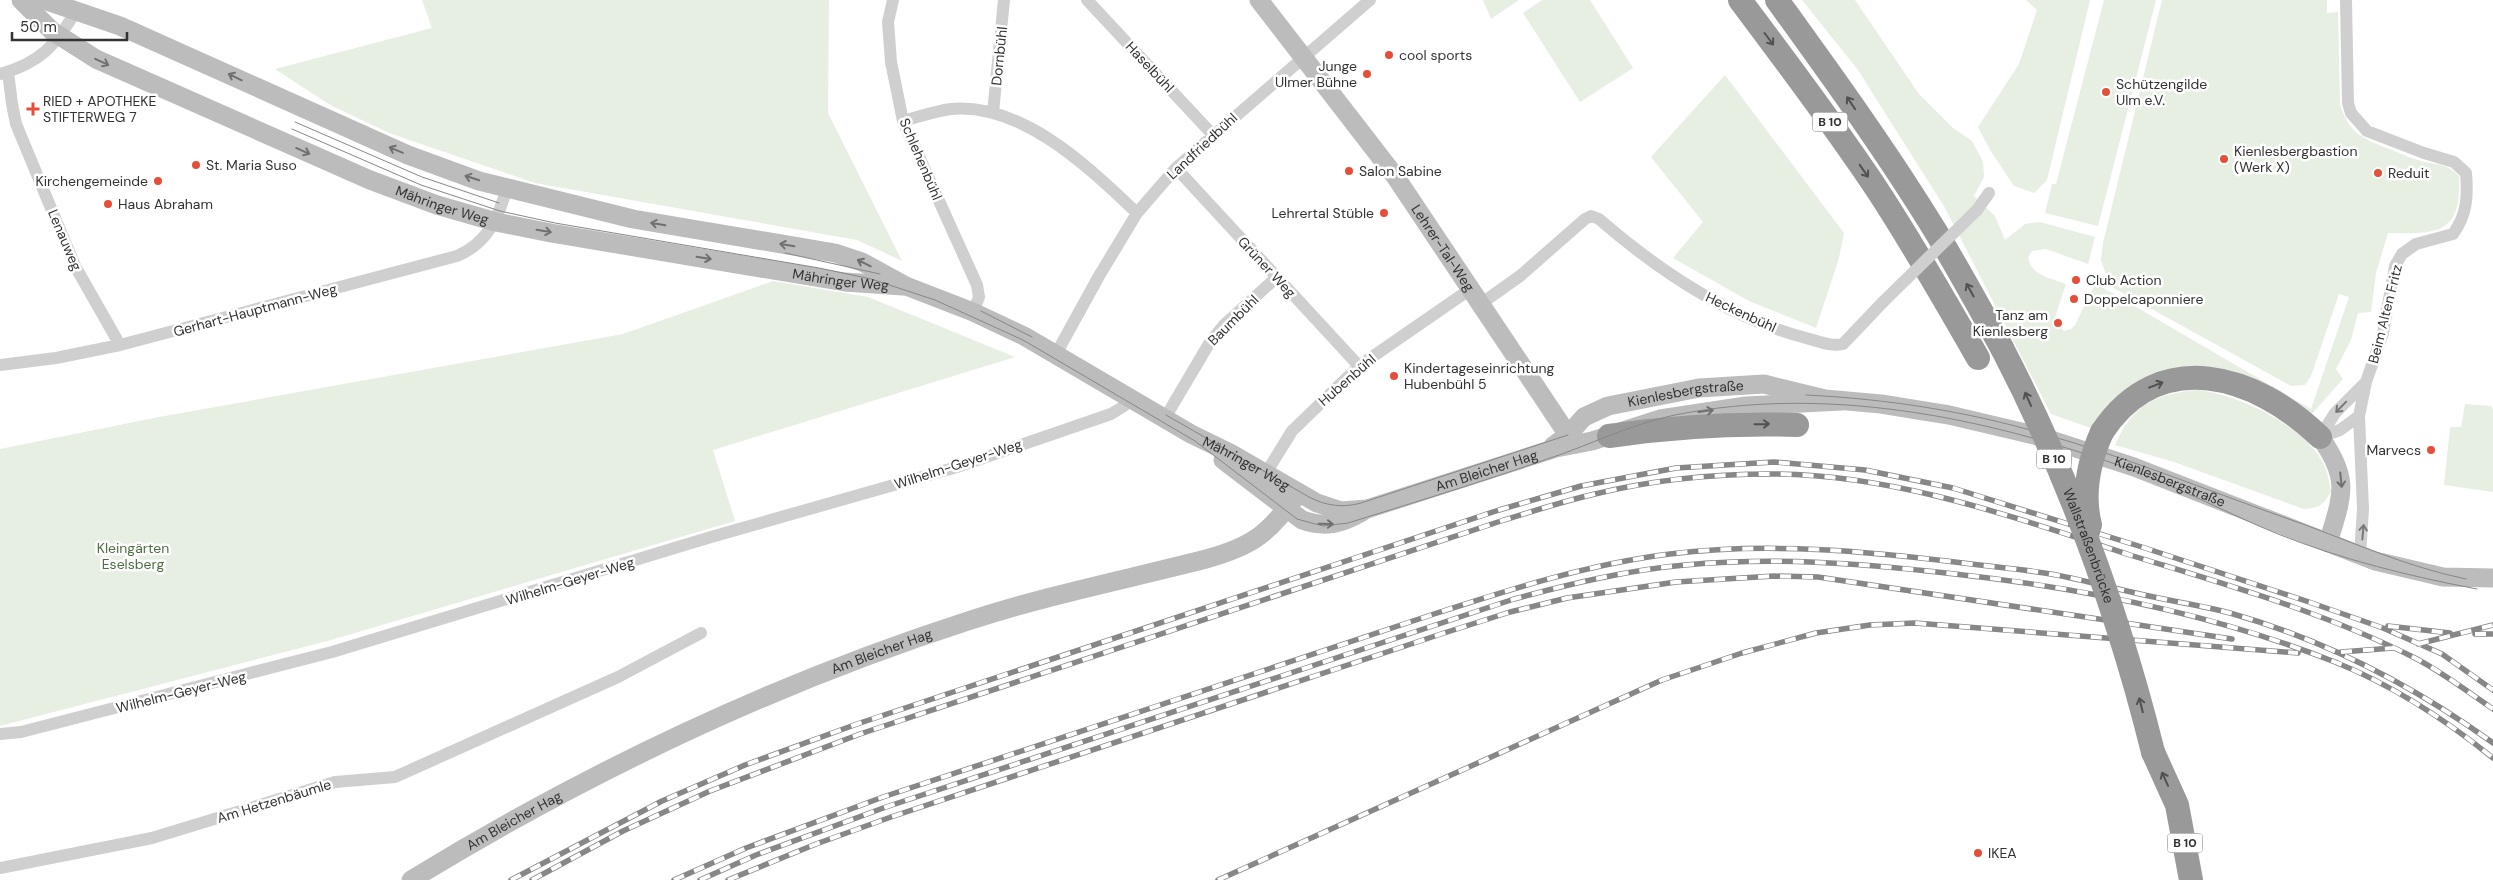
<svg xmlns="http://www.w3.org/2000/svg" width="2493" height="880" font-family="'DM Sans',sans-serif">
<rect width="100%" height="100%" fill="#fff"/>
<!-- green -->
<path fill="#e6efe1" d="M422,0H829L828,113L902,261L857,240L535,183L389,133L330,105L275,69L432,28Z
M1483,0H1519L1491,19Z
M1542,0H1590L1633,68L1580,102L1523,13Z
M1802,0H1855L1919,94L1953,128L1972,141L1983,162L1984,177L1974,196L1995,216L2005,240L2025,224L2040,222L2095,237L2088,264L2046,249L2032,251L2028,257C2030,275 2051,278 2066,284L2054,321L2064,331L2071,329L2075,325L2095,283L2311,409L2349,297L2339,294L2311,376L2305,385L2291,386L2110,286L2101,260L2103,243L2162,0H2327V13L2338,12L2340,105C2350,135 2364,139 2392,150C2401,154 2411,158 2421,161C2438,165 2446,163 2459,176C2462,234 2438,234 2388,233L2376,273L2371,312L2358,313L2351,340L2336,369L2343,379L2310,416L2248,382L2122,394L2107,407L2091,428L2051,414L1945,208L1858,70Z
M2026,0H2090L2047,180L2034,193L2014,186L1990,150L1978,127L2019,64L2037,10Z
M2104,0H2156L2098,226L2045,213L2052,184H2056Z
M1725,75L1844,233L1839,258L1816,328L1749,301L1673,258L1703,222L1651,157Z
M773,281L868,297L1015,357L713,450L735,521L331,640L0,726V449L159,417L623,334Z
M2198,390C2240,395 2305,426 2324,465C2328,473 2329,483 2331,491C2324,505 2319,508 2304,509L2174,462L2115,445C2133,404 2155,394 2198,390Z
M2465,404L2491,406L2493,410V492L2444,485L2450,427H2461Z"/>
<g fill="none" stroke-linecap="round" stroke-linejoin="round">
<!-- street -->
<path stroke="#cfcfcf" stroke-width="12" d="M893,0L888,22L891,62L903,121L977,285L979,297L973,312
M1087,0L1212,134
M2346,0L2348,103L2351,113L2367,131L2424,153L2454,162L2466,173C2468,196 2467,215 2453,234L2416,244L2402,254L2395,266L2383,333L2366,382L2359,416L2363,509L2360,555
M8,72L12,104L16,124L75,266L120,345
M0,74C40,63 55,46 76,11
M993,113L1004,0
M903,121C918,117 935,111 951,109C1024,103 1089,168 1137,213
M1176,168L1359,366
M1977,210L1989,193
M1482,303L1520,276L1585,219L1591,216L1599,219C1659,271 1728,318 1806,338C1818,341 1831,347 1843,344L1883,302
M1056,354L1099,276L1137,213L1176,168L1370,0
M0,365L56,358L120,345L457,256C488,243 498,218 507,188
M1165,418L1210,342L1224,325L1277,277
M2320,437L2335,413L2366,382
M2320,437L2340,430L2359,416
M1266,473L1292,431L1359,366L1472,288
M0,734L21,732L332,652L711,537L957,467L1111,414L1124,406L1129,398
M0,868L152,838L335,782L395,777L618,677L701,633"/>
<!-- secondary -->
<g stroke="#bcbcbc" stroke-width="19">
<path id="s1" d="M21,0L52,31L96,59L370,180L437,205L496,222L551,233L845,282L903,286"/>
<path id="s2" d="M44,0L120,26L408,155L479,181L633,219L835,253L862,262L906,286L973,312L1024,336L1191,434L1230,453L1317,503L1341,511L1367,509L1556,448L1592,441L1660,419L1746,406L1842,401"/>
<path id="s3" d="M1259,0L1395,176L1574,444"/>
<path d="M2320,437C2351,480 2342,496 2328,543"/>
<path id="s4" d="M1553,446L1568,435L1584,417L1608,406L1699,388L1764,384L1825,399L1881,404L1949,415L2042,437L2134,467L2375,561L2443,577L2493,578"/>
<path d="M1223,460L1302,520C1325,528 1341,524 1362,512"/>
<path id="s5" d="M411,880C586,773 775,683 971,620C1048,595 1128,579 1206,559C1257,545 1267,533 1299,493"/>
</g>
<!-- highway -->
<path stroke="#999" stroke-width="24" d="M1740,0C1787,63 1835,126 1878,191C1914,246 1946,302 1978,358
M1777,0C1832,76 1887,152 1936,232C1959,270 1980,309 2002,348
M2102,432C2160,345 2256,375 2320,437
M1609,436C1671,427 1734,423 1797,425
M2153,752L2177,805L2191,880"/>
<!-- tram -->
<path stroke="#878787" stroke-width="1" d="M295,122L422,177L499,203
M292,129L421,185L500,211L555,223L819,268L871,279L935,300L1023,340L1195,441L1297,519L1323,526L1348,523C1419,501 1491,479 1562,454C1605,438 1645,419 1691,412C1839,387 1992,419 2132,470C2182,489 2229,514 2278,534C2343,560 2409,576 2477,589
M785,253L880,274
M981,311L1032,337
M1806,395C1887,399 1966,411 2044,434C2125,457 2204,489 2283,517C2344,538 2402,566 2466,579
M1166,415L1309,497C1326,506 1343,508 1361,503L1568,435"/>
<!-- rail casing -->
<g stroke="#878787" stroke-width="5.5">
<path id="rail" d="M2388,626L2450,633
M2475,634H2493
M2418,644L2493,625
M2341,652L2393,648
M511,880L662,801L745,765L857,724L1499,510L1581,486L1676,468L1774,462L1865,470L1953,488L2145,548L2309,602L2383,628L2442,654L2493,690
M532,880L623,831L710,791L860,734L1504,520C1534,511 1564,501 1595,494C1652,480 1712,474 1771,474C1895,474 2013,517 2130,555C2227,585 2324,612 2415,658C2442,672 2468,692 2493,709
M674,880L746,848L883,797L1434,614C1511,589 1589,564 1670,554C1768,542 1866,551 1963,563C1993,567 2022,569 2051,574C2084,580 2116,589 2149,596C2176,602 2204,606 2230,613C2325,640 2414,686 2493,743
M700,880L756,855L886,807L1514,599C1570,584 1627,570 1685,565C1774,557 1857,563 1946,573C2078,587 2211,613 2335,662C2392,685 2446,720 2493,758
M728,880L816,844L891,817L1441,634L1510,612L1567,598L1676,582L1774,576L1818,577L2232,639
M1218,880L1662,680L1742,653L1816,633L1870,625L1915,623L2298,653"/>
</g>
<!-- rail -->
<use href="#rail" stroke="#fff" stroke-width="4" stroke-dasharray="11" stroke-linecap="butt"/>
<!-- street-bridge -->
<path stroke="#cfcfcf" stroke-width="12" d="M1883,302L1977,210"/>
<!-- highway-bridge -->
<g stroke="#999" stroke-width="24">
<path id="s6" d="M2002,348C2069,477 2118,611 2153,752"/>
<path d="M2090,525C2082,493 2089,461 2102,432"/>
</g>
</g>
<!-- one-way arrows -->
<defs><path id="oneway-shaft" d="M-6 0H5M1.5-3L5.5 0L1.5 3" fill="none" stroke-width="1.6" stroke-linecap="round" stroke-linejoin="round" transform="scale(1.25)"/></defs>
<g stroke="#515151">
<use href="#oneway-shaft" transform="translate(1769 39) rotate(53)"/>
<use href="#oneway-shaft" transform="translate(1851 103) rotate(-124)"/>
<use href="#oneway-shaft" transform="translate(1864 171) rotate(55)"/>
<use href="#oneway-shaft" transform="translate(1970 290) rotate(-119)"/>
<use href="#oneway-shaft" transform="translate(2156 385) rotate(-21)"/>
<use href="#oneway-shaft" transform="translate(2028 399) rotate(-114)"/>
<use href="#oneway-shaft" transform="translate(1762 424) rotate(-1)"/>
<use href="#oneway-shaft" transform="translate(2141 705) rotate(-104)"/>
<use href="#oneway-shaft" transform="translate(2165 779) rotate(-114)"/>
</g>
<g stroke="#707070">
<use href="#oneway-shaft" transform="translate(102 62) rotate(25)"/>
<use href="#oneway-shaft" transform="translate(235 77) rotate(-154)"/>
<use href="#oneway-shaft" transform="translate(396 150) rotate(-157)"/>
<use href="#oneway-shaft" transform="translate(303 151) rotate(24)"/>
<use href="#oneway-shaft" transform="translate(472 178) rotate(-162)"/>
<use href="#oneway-shaft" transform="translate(658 224) rotate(-170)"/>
<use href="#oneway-shaft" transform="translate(544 231) rotate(10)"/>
<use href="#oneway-shaft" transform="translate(787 245) rotate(-171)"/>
<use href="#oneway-shaft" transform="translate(704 258) rotate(9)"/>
<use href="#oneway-shaft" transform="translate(864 263) rotate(-154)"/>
<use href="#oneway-shaft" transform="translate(1706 411) rotate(-8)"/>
<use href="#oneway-shaft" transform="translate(2341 480) rotate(84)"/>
<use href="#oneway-shaft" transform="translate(1326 524) rotate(1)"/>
</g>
<g stroke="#797979">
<use href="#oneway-shaft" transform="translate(2341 407) rotate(134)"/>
<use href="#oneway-shaft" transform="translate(2363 532) rotate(-85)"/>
</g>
<!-- markers -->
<g fill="#e54e39" stroke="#fff" stroke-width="2">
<circle cx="1389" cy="55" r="5"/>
<circle cx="1367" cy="74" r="5"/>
<circle cx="2106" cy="92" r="5"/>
<path d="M30.5 101.5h5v5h5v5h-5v5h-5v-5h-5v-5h5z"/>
<circle cx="2224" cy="159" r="5"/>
<circle cx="196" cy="165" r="5"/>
<circle cx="1349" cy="171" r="5"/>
<circle cx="2378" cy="173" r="5"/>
<circle cx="158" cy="181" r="5"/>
<circle cx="108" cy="204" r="5"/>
<circle cx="1384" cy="213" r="5"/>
<circle cx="2076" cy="280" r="5"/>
<circle cx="2074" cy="299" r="5"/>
<circle cx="2058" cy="323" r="5"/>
<circle cx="1394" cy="376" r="5"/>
<circle cx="2431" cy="450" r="5"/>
<circle cx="1978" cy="853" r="5"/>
</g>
<g text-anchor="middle" stroke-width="5" stroke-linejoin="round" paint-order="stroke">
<!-- shield labels -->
<g fill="#fff" stroke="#707070" stroke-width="1">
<rect x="1812.5" y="112.5" width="35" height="19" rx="4"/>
<rect x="2036.5" y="449.5" width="35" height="19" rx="4"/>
<rect x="2167.5" y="833.5" width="35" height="19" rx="4"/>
</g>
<g font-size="12" font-weight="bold" fill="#323232">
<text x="1830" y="126">B 10</text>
<text x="2054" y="463">B 10</text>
<text x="2185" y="847">B 10</text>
</g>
<!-- poi labels -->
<g font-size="14" fill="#323232" stroke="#fff" text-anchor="start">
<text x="1399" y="60">cool sports</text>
<text x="1357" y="71" text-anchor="end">Junge<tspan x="1357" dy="16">Ulmer Bühne</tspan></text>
<text x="2116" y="89">Schützengilde<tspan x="2116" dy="16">Ulm e.V.</tspan></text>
<text x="43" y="106">RIED + APOTHEKE<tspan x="43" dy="16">STIFTERWEG 7</tspan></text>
<text x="2234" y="156">Kienlesbergbastion<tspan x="2234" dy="16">(Werk X)</tspan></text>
<text x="206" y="170">St. Maria Suso</text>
<text x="1359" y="176">Salon Sabine</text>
<text x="2388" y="178">Reduit</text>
<text x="148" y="186" text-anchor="end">Kirchengemeinde</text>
<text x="118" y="209">Haus Abraham</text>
<text x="1374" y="218" text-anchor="end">Lehrertal Stüble</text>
<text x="2086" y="285">Club Action</text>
<text x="2084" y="304">Doppelcaponniere</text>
<text x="2048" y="320" text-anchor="end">Tanz am<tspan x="2048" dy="16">Kienlesberg</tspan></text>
<text x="1404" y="373">Kindertageseinrichtung<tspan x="1404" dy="16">Hubenbühl 5</tspan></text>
<text x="2421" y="455" text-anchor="end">Marvecs</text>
<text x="1988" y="858">IKEA</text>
</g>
<!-- street labels -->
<g font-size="14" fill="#323232" stroke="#fff">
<text transform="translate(999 56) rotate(-84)" y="5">Dornbühl</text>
<text transform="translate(1150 67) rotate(47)" y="5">Haselbühl</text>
<text transform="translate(1202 146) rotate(-43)" y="5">Landfriedbühl</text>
<text transform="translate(921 159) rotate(67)" y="5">Schlehenbühl</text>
<text dy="5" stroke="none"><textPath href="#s1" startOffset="472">Mähringer Weg</textPath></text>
<text transform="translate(65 240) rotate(67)" y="5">Lenauweg</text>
<text dy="5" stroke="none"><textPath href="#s3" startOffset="309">Lehrer-Tal-Weg</textPath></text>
<text transform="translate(1267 267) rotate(47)" y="5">Grüner Weg</text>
<text dy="5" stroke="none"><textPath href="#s1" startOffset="878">Mähringer Weg</textPath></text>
<text transform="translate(255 310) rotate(-15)" y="5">Gerhart-Hauptmann-Weg</text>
<text transform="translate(1741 312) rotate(25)" y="5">Heckenbühl</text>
<text transform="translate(2385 314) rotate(-76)" y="5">Beim Alten Fritz</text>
<text transform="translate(1233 320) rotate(-45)" y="5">Baumbühl</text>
<text transform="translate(1347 380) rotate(-41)" y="5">Hubenbühl</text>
<text dy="5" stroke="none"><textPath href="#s4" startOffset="148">Kienlesbergstraße</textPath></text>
<text dy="5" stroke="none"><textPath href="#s2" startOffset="1298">Mähringer Weg</textPath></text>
<text transform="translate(958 464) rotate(-18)" y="5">Wilhelm-Geyer-Weg</text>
<text dy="5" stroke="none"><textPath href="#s2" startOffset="1556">Am Bleicher Hag</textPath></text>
<text dy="5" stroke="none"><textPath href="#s4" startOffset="646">Kienlesbergstraße</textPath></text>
<text dy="5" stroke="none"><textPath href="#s6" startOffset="216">Wallstraßenbrücke</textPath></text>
<text transform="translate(570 581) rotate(-17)" y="5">Wilhelm-Geyer-Weg</text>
<text dy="5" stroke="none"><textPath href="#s5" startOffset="524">Am Bleicher Hag</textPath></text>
<text transform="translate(181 692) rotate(-14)" y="5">Wilhelm-Geyer-Weg</text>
<text transform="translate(274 801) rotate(-17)" y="5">Am Hetzenbäumle</text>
<text dy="5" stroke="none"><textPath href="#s5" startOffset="119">Am Bleicher Hag</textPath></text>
</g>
<!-- park labels -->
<g font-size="14" fill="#4c6f3f" stroke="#fff">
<text x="133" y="553">Kleingärten<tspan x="133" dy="16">Eselsberg</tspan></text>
</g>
</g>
<!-- scale -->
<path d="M12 32v8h115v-8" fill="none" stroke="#323232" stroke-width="2.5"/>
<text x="20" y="32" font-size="15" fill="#323232" stroke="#ffffff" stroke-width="4" paint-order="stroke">50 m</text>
</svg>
